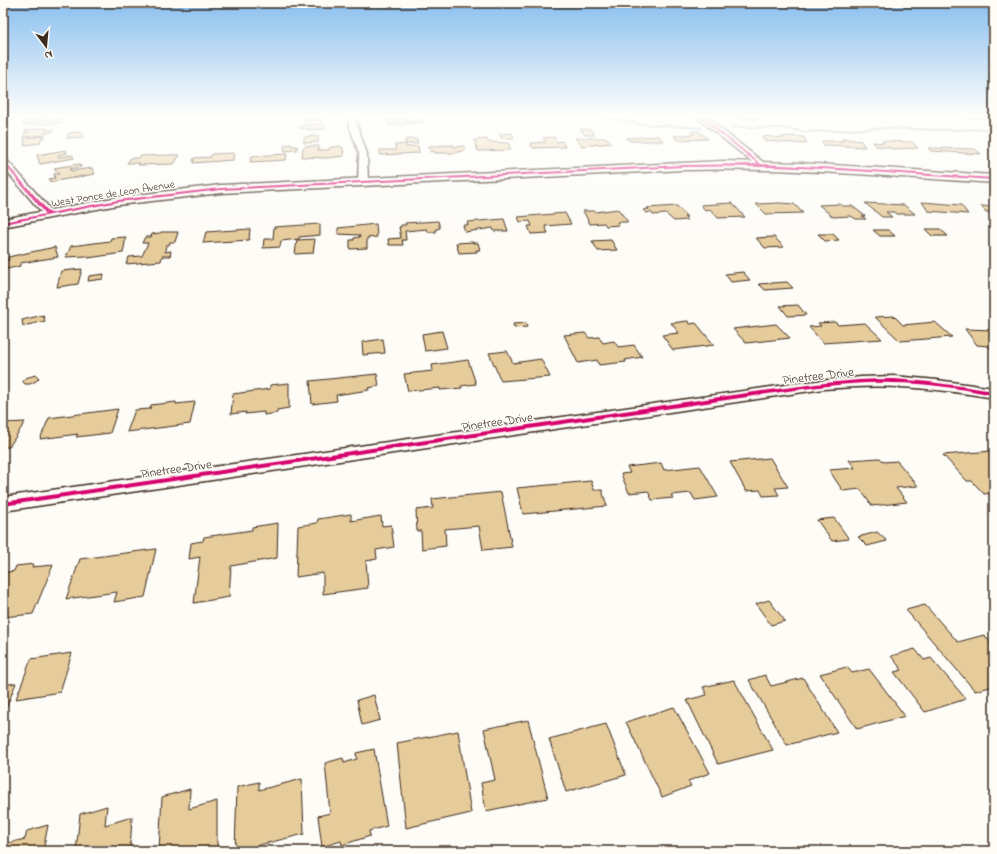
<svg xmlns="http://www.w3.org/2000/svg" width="997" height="854" font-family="'Indie Flower',sans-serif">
<rect width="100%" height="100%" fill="#fdfcf7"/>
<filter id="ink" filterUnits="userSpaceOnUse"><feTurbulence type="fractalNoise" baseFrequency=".025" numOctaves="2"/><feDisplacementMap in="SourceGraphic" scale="8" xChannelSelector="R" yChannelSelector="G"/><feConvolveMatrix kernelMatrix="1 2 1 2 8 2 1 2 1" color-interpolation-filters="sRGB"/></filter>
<g filter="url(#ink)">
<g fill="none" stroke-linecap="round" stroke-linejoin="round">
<!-- stream -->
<path fill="#758da1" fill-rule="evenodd" d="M600,115L639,123L702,127L703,128L702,129L639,125L594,115Z
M731,126L785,127L805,131L885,127L942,129L994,128V130L942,131L885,129L805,133L785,129L732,128Z"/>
</g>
<!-- building -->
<path fill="#e6cb9b" stroke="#3b2a1e" d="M33,115H50L49,117L28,120Z
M321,115L322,120L305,121L304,116Z
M733,115H748L757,116L760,119H741Z
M967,115H983L986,119L969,118Z
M407,118L408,120H404L405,122L423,120L424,122L392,125L388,124L387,121H390L389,119Z
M59,119H64L62,122L56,123L22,125L24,122Z
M323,123L325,129L308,130V128L301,129L300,126Z
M47,128L46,130L54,129L52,132L45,133V135L23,137L25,133L29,132H25L26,130Z
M580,129H590L595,135H585Z
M691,131H698L708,139L677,140L674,136L694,134Z
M83,132V137L67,138L69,133Z
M512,133L514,138H501L499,134Z
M45,136L44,138H41L40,143L24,145L25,138Z
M318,136V142L304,143V137Z
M658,136L664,141H630L626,138Z
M762,136L784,138V136L804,137L807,144L764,141Z
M554,137L557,142L562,141L565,147L533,148L530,143L546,142L543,138Z
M575,138H607L611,143L582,146Z
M842,138L861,141L865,147L824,145L821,141H843Z
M408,139H415L417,140L418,143L406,144L405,140Z
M487,139L488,142L508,143L511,150L478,151L474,140Z
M882,141L912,142L918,148L893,149L887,147L876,146L873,142L883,143Z
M291,144L292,146H297V150L285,151L284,145Z
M406,144V147L418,146L419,153L380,155V150H396L395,145Z
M454,145V147L464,146L465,150L454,153H435L434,151L430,152L429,146Z
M306,146H319L318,150H329V148L333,147L340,146L343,148L344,156L326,158L302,157L303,148Z
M928,148L975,149L981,154L931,151Z
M66,150L67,153L58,155L59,157L72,155L74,158L40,164L37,155Z
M234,153L233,160L193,163L194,158L211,157L212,154Z
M287,154L286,160L250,162L252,156Z
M170,155H180L174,164L138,165L140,163H127L131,158H139L141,156Z
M80,164L81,167L70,169L71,171L92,168L95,174L50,182L49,179L55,178L54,174H59L54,168Z
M922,202L961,205L968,214L928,211Z
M732,203L745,217L718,218L710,209L705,210L701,205Z
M780,203L794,204L803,213L766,214L756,204Z
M865,203L904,205L915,214H896L894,212H886L892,217H882Z
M840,204L843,206H852L865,216H862L866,219H856L851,216L833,217L819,205Z
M677,206L687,217H684L687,220L674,221L666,214L653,215L651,212L646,213L643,210L649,209L647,208Z
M981,206L994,207V213L986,212Z
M618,209L628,222H617L619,225L606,226L604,223L590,224L583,211H595L596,212Z
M565,213L571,224L545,226L548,233L531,234L528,226H532L530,221L520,222L518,217Z
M504,219L508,231H494L493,228L465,232L463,225H468L467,222Z
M438,221L440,228L436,229V232H428L427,229L405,231L406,240H402L403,245H389L388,239L401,238L399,227H401V225H406L405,223Z
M320,224V235L299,237V239L281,241L280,247L263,248L264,239H273L274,227Z
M376,224L377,237L367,238V248L350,249V240H354V238L360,237L359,235L338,234V228Z
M250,229L249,240L203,243L206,232Z
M925,229H940L948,236H932Z
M873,230H888L895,236H880Z
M161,232H178L175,242H170L169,245H166L165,252L171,251L170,256H162L161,261L126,264L129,257L142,256L148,243H142L145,237H151L152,234L160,233Z
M818,234H833L839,240L825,241Z
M126,237L123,253L88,258V256L66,257L71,246L110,241L111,238Z
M774,237L784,247L765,248L756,238Z
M315,239L313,253L295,254L297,240Z
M611,240L617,250L598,251L592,241Z
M473,242V243H478L480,250H476L477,252L459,253L456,243Z
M55,247L58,257L20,263V266L3,270V261L9,260L8,257Z
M82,269L78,284L57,287L61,271Z
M743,272L750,280L731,282L725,274Z
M104,274L103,279L88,281L89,276Z
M787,282L793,288L765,290L759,284Z
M798,305L806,315L788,316L780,306Z
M43,315L45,321L23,326L22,320Z
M894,316L903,325L935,322L952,337L900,341L875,317Z
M688,321L690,324L696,323L714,345L673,350L662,335L679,333L671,323Z
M835,322L838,325L865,323L882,339L823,343L809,327L821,326L818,323Z
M526,323L527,327L514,328L513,324Z
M776,324L790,338L746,343L733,329Z
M965,329L994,330V348H990L988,346L977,345Z
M442,331L447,348L425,351L422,334Z
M585,333L589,338L599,337L603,343L614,341L618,347L634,345L642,357L625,360L626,362L599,365L597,360L578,363L564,335Z
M383,339L385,353L363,355L362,342Z
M507,351L513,363L541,359L550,377L501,381L489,353Z
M468,360L476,384L461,386L462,388L440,390V388L408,391L404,374L433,371L432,365Z
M377,374L379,386L368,388L369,390L336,395L337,401L312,404L310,381Z
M36,375L39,378L36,381L30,384H25L23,382L25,378Z
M289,383V408L277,410V413L264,415V412L245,414L246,412L231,414L233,394L270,389V385Z
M176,402V404L195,402L190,424L127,432L135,410L150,409L151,405Z
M118,409L110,433L76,437L78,434L40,439L49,418Z
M25,422L9,447H3V423Z
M992,451L994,453V493L984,494L972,481H967L943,455Z
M770,458L788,487L775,488L779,495L763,496L760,490L746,491L730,462Z
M880,458L884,462L897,461L918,486L896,488L907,502L872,506L860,489L843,491L829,470L855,468L849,460Z
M661,463L664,470L700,466L718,497L695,500L691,493L671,495L673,498L652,500L648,491L629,493L621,474L630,473L627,467Z
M591,481L594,490H602L607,506L523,514L517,488Z
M501,492L512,547L483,550L479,526L445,529L446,546L422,549L421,531H417L416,510L433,508L432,499Z
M351,514V521L381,516L382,526L391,525L394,547L376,550L377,559L366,561L368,588L323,594V573L296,577L298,526L317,523L318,519Z
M834,518L849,539L832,541L817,520Z
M278,523L277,558L231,566L229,597L194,603L200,557L189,559L191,543L203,541L204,537L252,530V527Z
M877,532L887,541L867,546L858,537Z
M156,549L145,597L114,602L117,592L66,599L80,559Z
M34,564L32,567L53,565L33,614L3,617V573L14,571L16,566Z
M769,600L785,621L771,625L756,604Z
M925,605L958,642L984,635L994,646V686L975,691L906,610Z
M915,649L924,660L931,658L966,699L925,712L894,672L902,670L891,656Z
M72,653L60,692L16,699L31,659Z
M847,667L852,673L869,669L905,716L857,729L820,674Z
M765,675L771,686L803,678L837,732L787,745L749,680Z
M734,680L773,750L718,764L687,700L707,695L703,687Z
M16,683L3,716V685Z
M374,695L380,720L362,725L357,700Z
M674,707L710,773L688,781L691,786L662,797L626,722Z
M528,720L548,798L486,811L481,783L495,780L484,729Z
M606,724L626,775L566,792L549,739Z
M458,731L471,813L406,828L397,743Z
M374,749L387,826L369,831L370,836L342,845L341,841L322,847L318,816L330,813L325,763L343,758L344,763L357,759L356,753Z
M302,779L304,834L235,851L237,787L259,782V790Z
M190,789L189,809L217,801V851H155L159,850L162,797Z
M107,806L105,825L132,817L130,851H76L80,814Z
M48,825L43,851H3V844L25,839L27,831Z"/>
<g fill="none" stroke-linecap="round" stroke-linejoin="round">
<!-- minor casing -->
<g stroke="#3b2a1e" stroke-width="3">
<path id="minor" d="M7,115H15L6,127H3V120Z
M346,115H354L367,154L368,182L366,184H360L358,182L359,154Z
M694,115H703L763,162L765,164L763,166H757Z
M3,158L6,159L52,211L53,213L52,215H44L3,167Z
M894,376L937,380L994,388V398C934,388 885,383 824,389L3,511V497L806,382L861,377Z"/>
</g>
<!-- secondary casing -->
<g stroke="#3b2a1e" stroke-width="3">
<path id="secondary" d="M723,161L800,163L994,175V183C891,177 788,167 684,170L221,193L118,205L3,227V219L118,197L221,185Z"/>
</g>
<!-- minor -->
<use href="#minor" fill="#fdfcf7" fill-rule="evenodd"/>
<!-- secondary -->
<use href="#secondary" fill="#fdfcf7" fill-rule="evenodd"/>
<!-- cycleway casing -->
<g stroke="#fdfcf7" stroke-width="2">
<path id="cycleway" d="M700,115L761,164L839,168L994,178V180C890,174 788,164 684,167L221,190L118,202L3,224V222L46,214L3,163V160L50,213L118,200L221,188L684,165L758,164L697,115Z
M894,379C927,381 961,386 994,391V395C961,389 928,383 894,383C840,381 786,392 733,399L3,506V502L733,395C787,388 839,379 894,379Z"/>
</g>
<!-- cycleway -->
<use href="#cycleway" fill="#d6006c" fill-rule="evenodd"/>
</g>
</g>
<!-- sky -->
<linearGradient id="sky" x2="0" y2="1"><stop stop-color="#89bfef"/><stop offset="0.49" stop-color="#fefefb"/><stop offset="1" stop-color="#fefefb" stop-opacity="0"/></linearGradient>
<rect width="997" height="235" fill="url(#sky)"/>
<g text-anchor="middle" stroke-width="3" stroke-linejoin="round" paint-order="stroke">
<!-- far-street labels -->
<g font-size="11" fill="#3b2a1e" stroke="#fdfcf7">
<text transform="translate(113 193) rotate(-9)" y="4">West Ponce de Leon Avenue</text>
</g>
<!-- street labels -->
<g font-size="13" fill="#3b2a1e" stroke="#fdfcf7">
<text transform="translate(818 375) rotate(-7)" y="5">Pinetree Drive</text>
<text transform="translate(497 421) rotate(-8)" y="5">Pinetree Drive</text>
<text transform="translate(176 468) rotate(-8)" y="5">Pinetree Drive</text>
</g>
</g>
<!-- margin -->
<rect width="997" height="854" fill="none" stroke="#fdfcf7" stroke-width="16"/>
<rect x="8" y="8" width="981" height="838" fill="none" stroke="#3b2a1e" stroke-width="1.5" filter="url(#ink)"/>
<!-- north arrow -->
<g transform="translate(46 46) rotate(164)" stroke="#fdfcf7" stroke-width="3" paint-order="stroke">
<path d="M0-3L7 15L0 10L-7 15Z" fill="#3b2a1e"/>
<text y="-6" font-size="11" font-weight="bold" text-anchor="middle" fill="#3b2a1e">N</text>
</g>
</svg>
